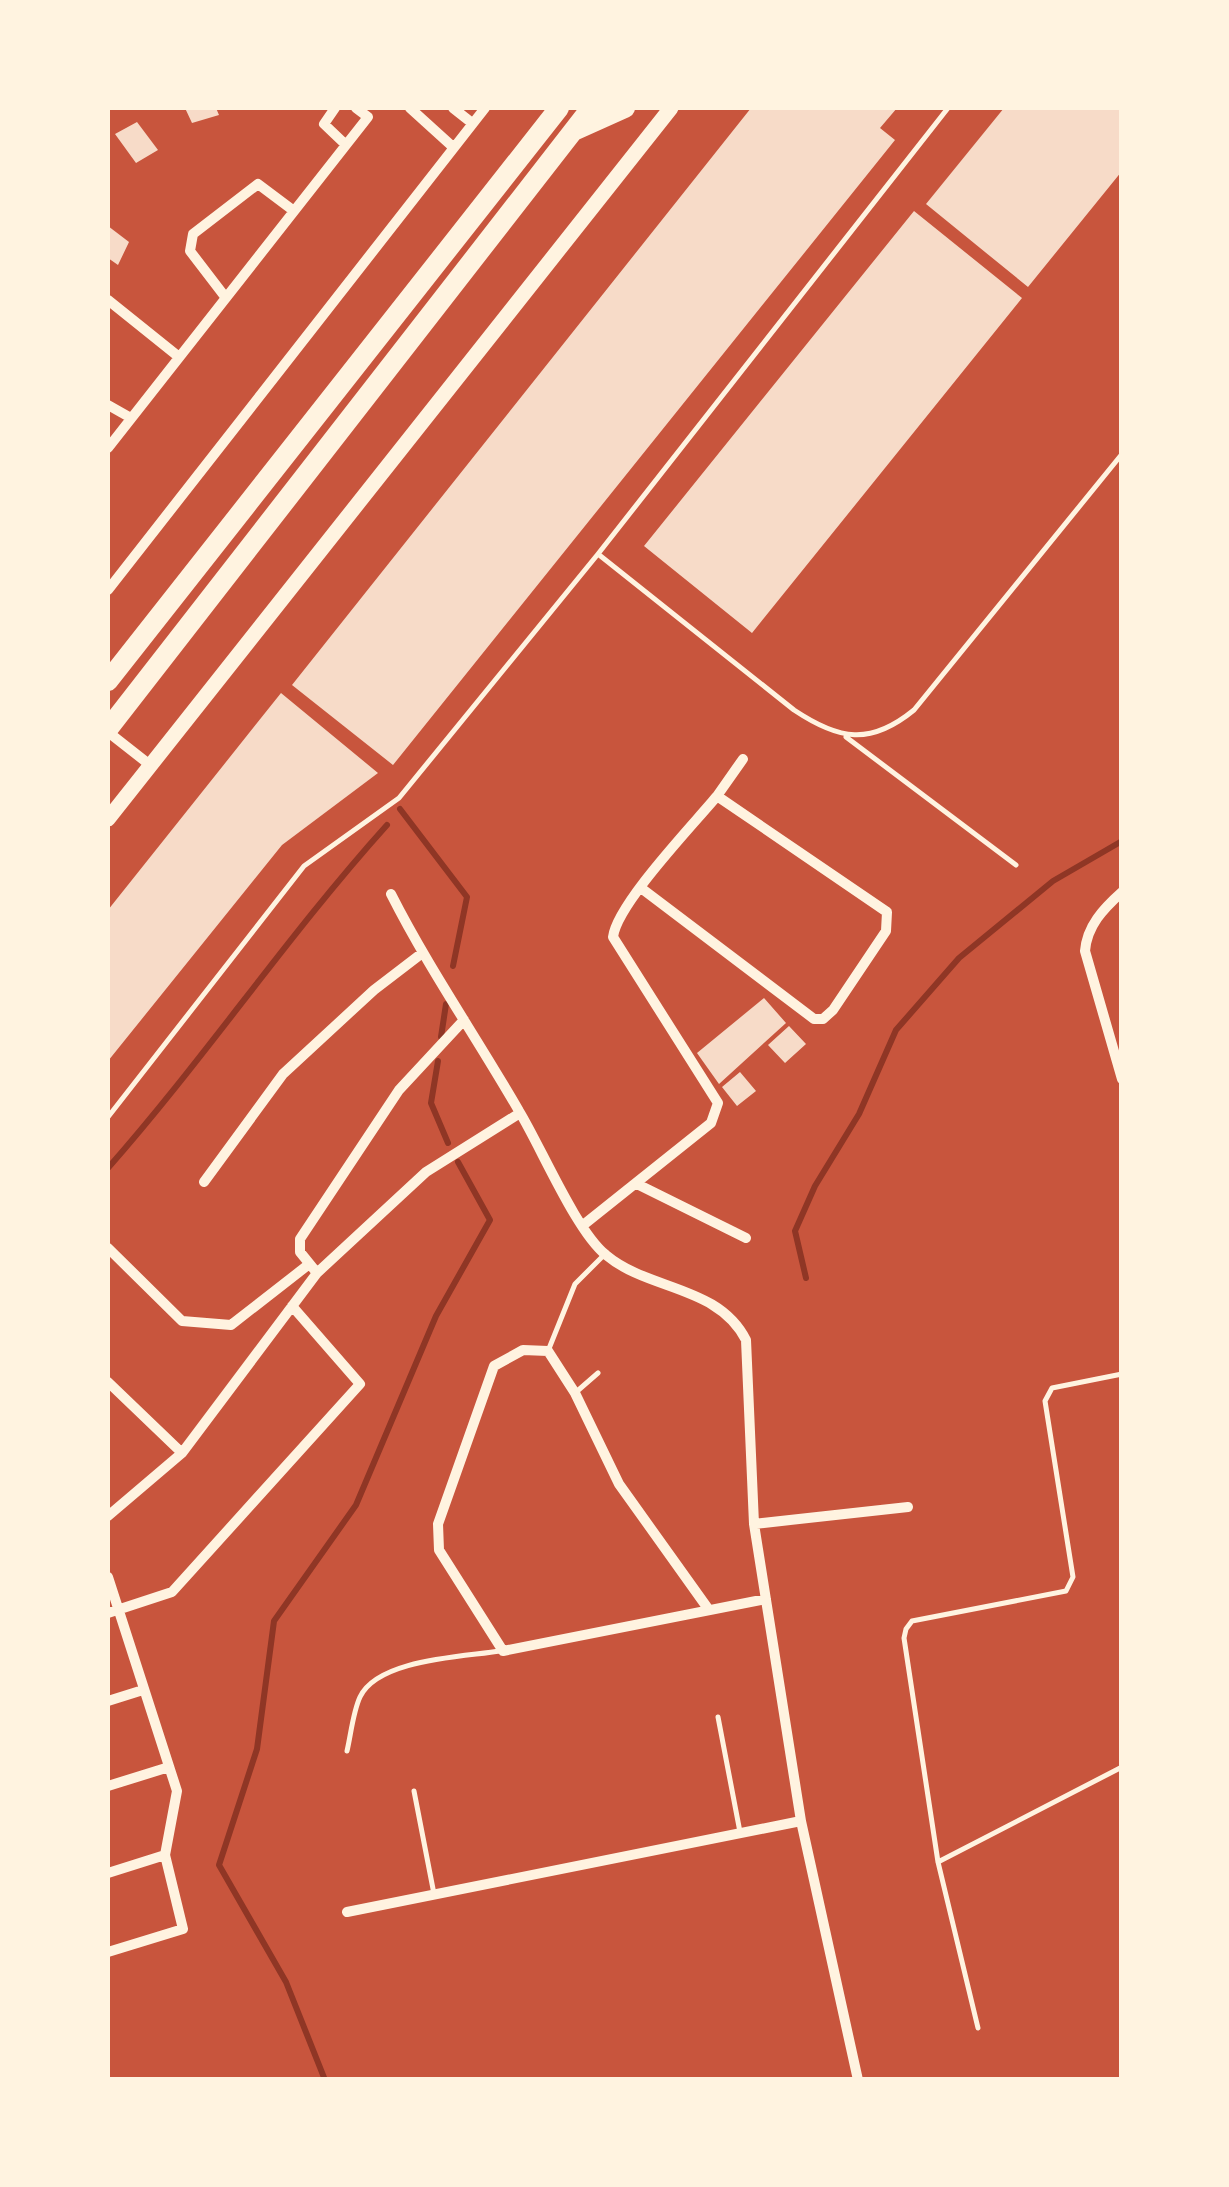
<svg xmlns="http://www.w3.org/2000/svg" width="1229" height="2187" font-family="'DM Sans',sans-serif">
<rect width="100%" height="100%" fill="#c8553d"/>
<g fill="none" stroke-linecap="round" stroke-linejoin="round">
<!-- stream -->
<path stroke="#8f3625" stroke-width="6" d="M400,809L467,897L453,966
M441,1037L446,1004
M438,1061L431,1103L448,1143
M108,1168C205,1058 288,935 387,825
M806,1278L795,1231L815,1186L859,1114L896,1030L959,958L1053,881L1122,841
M325,2080L286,1982L219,1865L257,1749L274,1621L356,1505L436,1316L490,1220L458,1162"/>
</g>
<!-- building -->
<path fill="#f7dbc8" d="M185,108H216L219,115L192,123Z
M751,108H897L880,128L895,140L393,765L292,685Z
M1004,108H1122V171L1028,287L926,204Z
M137,122L158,150L136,163L115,134Z
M914,211L1022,298L752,633L644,546Z
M108,226L129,242L118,265L108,258Z
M281,693L378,773L282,845L108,1061V910Z
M764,998L786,1023L719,1084L697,1053Z
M789,1026L806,1044L785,1063L768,1045Z
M740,1072L756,1091L737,1106L722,1087Z"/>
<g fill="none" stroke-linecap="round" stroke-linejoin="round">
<!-- service -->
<path stroke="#fff3e0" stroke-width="5" d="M598,554L794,710C839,740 870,746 914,710L1122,454
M846,737L1016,865
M108,1117L304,866L399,798L598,554L948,108
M548,1351L575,1284L603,1256
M575,1393L598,1373
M718,1717L740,1832
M347,1751C351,1734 353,1712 360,1697C378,1659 463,1657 500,1651
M414,1791L434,1894
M938,1862L1122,1767
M978,2028L938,1862L904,1638L906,1629L912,1621L1066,1591L1073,1577L1045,1401L1052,1388L1122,1374"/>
<!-- minor -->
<path stroke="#fff3e0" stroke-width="10" d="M335,108L324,124L346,145
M410,108L453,147
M453,108L472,123
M226,298L190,251L193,234L258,184L294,211
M108,300L179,357
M108,405L131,418
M108,448L368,117L356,108
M108,590L485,108
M108,732L150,765
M717,796L743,759
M1122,892C1103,909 1087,926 1085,951L1122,1079
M391,894C429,969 477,1038 519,1111C541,1147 576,1231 606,1255C649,1291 718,1285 746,1340L754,1524L801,1821L858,2080
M204,1182L283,1074L374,990L421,954
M637,1184L746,1238
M582,1226L711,1123L718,1103L613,937C617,904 693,825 717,796L887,912L886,931L833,1010L823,1019H814L641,888
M108,1248L182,1321L231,1325L308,1265
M317,1273L300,1252V1239L399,1090L464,1020
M108,1382L182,1453
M108,1516L182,1453L317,1273L426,1172L520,1113
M754,1524L908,1507
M108,1577L177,1791L165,1855L183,1929L108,1952
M709,1610L619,1484L575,1393L548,1351L523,1350L494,1366L438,1524L439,1550L503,1651L766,1599
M108,1613L172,1592L360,1384L292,1306
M108,1701L143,1690
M108,1786L169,1767
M108,1873L165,1855
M347,1912L801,1821"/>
<!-- secondary -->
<path stroke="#fff3e0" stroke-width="15" d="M108,819L671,108"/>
<!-- motorway -->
<path stroke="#fff3e0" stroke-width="20" d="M576,130L625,108
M108,681L559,108
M108,729L591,108"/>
</g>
<!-- border -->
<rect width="1229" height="2187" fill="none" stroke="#fff3e0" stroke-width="220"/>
</svg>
